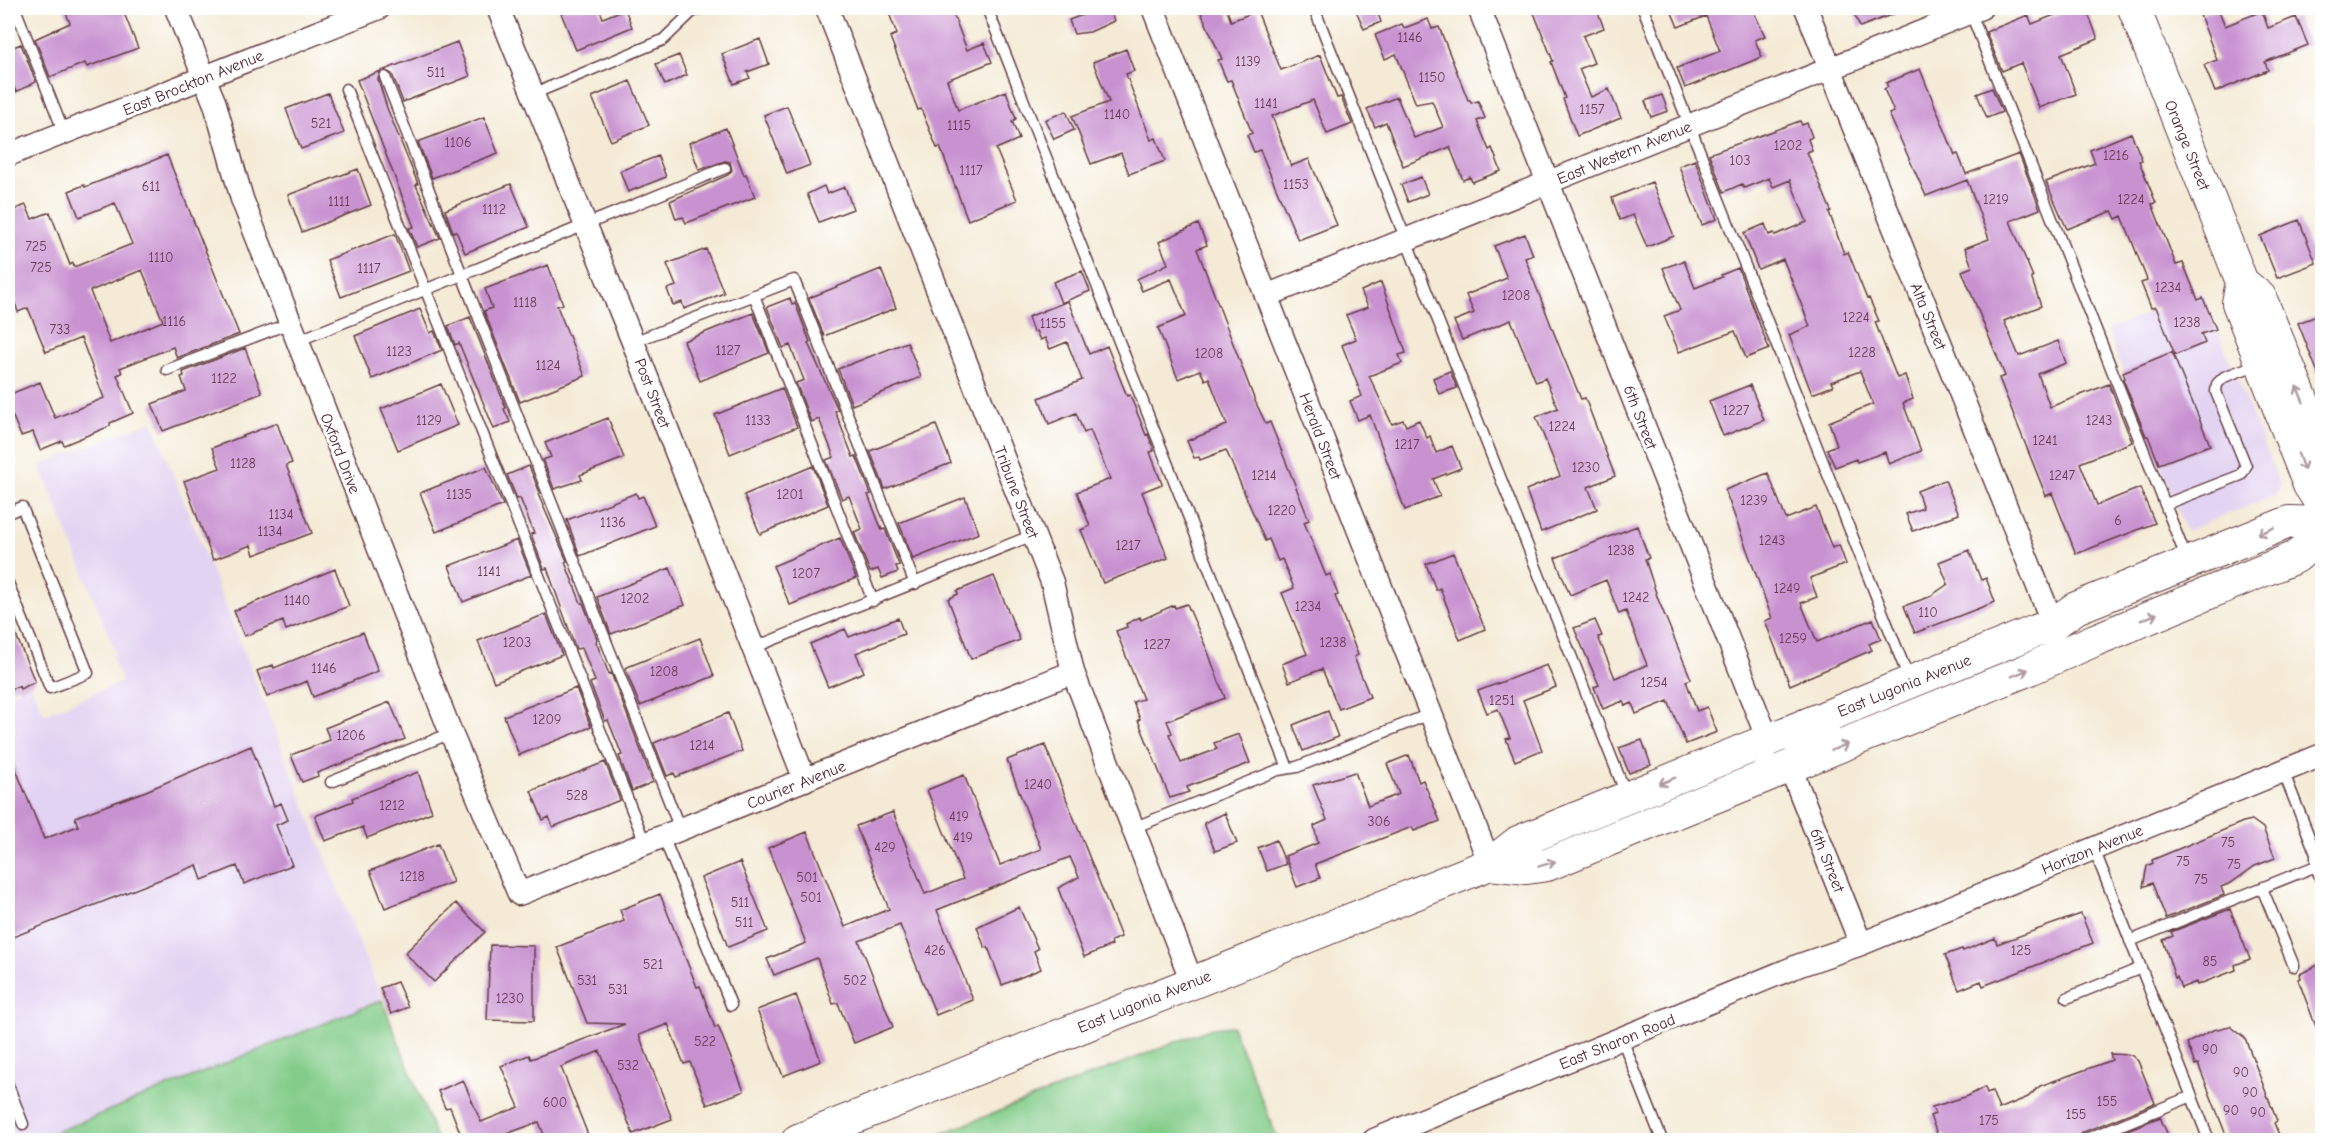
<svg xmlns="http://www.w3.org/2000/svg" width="2330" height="1148" font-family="'Comic Neue',sans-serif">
<rect width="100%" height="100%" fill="#fff"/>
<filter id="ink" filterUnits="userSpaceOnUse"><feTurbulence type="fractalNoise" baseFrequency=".0167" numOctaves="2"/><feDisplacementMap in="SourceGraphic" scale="12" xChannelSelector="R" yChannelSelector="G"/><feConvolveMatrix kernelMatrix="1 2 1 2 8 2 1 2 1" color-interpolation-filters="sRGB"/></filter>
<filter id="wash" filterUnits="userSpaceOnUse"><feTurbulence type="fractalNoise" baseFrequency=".008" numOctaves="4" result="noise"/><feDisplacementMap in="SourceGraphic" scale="24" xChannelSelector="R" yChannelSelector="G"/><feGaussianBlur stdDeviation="1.35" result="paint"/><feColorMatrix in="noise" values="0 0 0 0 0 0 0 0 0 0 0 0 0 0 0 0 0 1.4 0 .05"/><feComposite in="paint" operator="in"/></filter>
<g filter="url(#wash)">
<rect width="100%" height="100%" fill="#f4ead5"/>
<!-- built -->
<path fill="#e3d3f2" d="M2202,291L2280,485L2279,490L2274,496L2186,531L2107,330Z
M152,421L382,1000L36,1140H12L8,1130V694L31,684L44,714L122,682L111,655L116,653L40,465Z"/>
<!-- green -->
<path fill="#83cc89" stroke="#66765a" stroke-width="1.5" d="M382,1000L437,1140H36Z
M1232,1026L1278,1140H925L1212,1028Z"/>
<g id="blocks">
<!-- building -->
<path fill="#c891d0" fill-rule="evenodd" d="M64,8H122L138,48L87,67L85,63L50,77L35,39L70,23Z
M559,8H599L603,18L625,9L632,27L576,50Z
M887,8H951L967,50L984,43L992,62L947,80L958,110L1006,91L1016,119L1012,121L1019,139L996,149L1017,200L968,220L940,147L937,148L921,109L918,110L890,37L897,34Z
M1101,8H1109L1114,21L1090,32L1074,34L1069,20Z
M1199,8H1226L1231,21L1257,11L1281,70L1320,55L1337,98L1341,97L1352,124L1327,134L1313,100L1272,116L1291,166L1309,159L1337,225L1298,240L1260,150L1254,152L1247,135L1252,133L1231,80L1227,81L1218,60L1222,59Z
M1355,8H1376L1381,22L1364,29Z
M1532,8H1596L1604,28L1583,36L1594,63L1579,69L1591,97L1609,89L1621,118L1577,136L1563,99L1565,98L1551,62L1553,61Z
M1670,8H1752L1765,36L1755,40L1762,57L1685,88L1677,68L1720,51L1706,16L1678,27Z
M1852,8H1906V9L1860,27Z
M2072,8H2086L2098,39L2061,54L2076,94L2039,108L2021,63L2002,71L1986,32L2028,15L2032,24Z
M2218,8L2225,26L2262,11L2268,28L2296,17L2308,45L2265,62L2268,70L2215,92L2204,65L2217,60L2200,15Z
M1428,19L1432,29L1439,27L1468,100H1470L1471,103L1478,101L1485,118L1477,121L1489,150L1492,148L1501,171L1472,182L1470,177L1463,180L1450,147L1403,166L1386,122L1375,127L1367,109L1397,97L1414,138L1443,127L1432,101L1416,104L1396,54L1385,59L1375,35L1402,24L1404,28Z
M760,39L769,64L747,72L750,78L734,84L722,54Z
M457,42L470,76L403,102L392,74L384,70Z
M21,44L36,82L16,92L8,71V49Z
M1126,49L1134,71L1126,74L1151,140L1156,138L1165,161L1129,174L1121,153L1091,164L1072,116L1109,102L1093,62Z
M679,55L687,75L665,85L656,64Z
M1920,69L1955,155L1958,154L1966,174L2019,154L2040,209L2010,221L2033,277H2031L2041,306L2004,321L2019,356L2058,341L2066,363L2038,374L2050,407L2109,384L2132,442L2080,463L2097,505L2140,488L2155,523L2076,554L2052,493L2046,496L1999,378L2005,376L1962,271L1972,267L1965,248L1989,239L1967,180L1926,196L1889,114L1894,112L1884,89L1888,87L1886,83Z
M381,71L378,79L387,108L418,184L416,185L440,238L417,247L409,228L414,227L357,80Z
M630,81L649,125L611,141L592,97Z
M1992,88L2002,112L1987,118L1977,94Z
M328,93L344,133L301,149L286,109Z
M1662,95L1668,111L1651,117L1645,101Z
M787,106L810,165L787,174L764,115Z
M1066,111L1074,130L1054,139L1045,120Z
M484,117L498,153L432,178L418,142Z
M1800,121L1802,125L1807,123L1812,137L1808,139L1812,150L1807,152L1831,211L1829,212L1844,254L1848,252L1867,299L1869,298L1879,321L1875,322L1897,378L1905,375L1913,399L1903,403L1921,451L1889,464L1885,452L1857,462L1856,459L1835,467L1827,449L1837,445L1829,422L1873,404L1860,371L1831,382L1833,386L1812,394L1789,335L1810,326L1783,259L1758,269L1744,233L1765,224L1769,235L1774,233L1775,235L1807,222L1790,180L1773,187L1769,178L1744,188L1742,184L1724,192L1709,154Z
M726,128L744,175L746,174L755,197L686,223L683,217L676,219L670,201L728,175L732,170L730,162L725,161L699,170L689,143Z
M2131,133L2142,160L2139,161L2156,203L2152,204L2176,265L2183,263L2198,300L2203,298L2216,329L2201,334L2205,343L2175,355L2156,307L2151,308L2141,283L2147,281L2146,277L2122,216L2116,219L2112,211L2067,229L2046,182L2095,163L2090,150Z
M167,155L239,334L177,358L173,347L120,368L122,373L117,375L133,413L110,423V426L64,445L62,441L40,450L33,432L21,436L13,417L8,420V395L40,382L55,418L104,398L81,338L46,352L28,308L18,312L8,283V212L26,205L32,219L50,212L70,265L73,263L74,267L132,244L115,203L79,217L69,191L84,185L85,187ZM142,270L163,321L110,343L90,291Z
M658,156L666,177L628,192L620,171Z
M1695,160L1717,219L1702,225L1679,166Z
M358,169L371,205L302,232L288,195Z
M1421,177L1428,194L1408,202L1401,185Z
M1652,182L1674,236L1647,247L1633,215L1620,220L1612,198Z
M511,184L529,227L465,253L456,231L453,232L445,210Z
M824,186L827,194L845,187L853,209L819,222L807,194Z
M2299,220L2316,263L2277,278L2260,236Z
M1198,224L1207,245L1197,249L1255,401L1266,424L1270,422L1276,437L1309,520L1304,522L1326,576L1330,574L1338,595L1335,596L1358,655L1354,657L1370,697L1339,709L1322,669L1289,682L1282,664L1307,654L1282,593L1294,588L1282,559L1278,561L1269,539L1265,541L1226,450L1200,460L1199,457L1194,458L1187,441L1227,425L1209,378L1205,380L1200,370L1178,379L1158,328L1186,316L1171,279L1142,291L1137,279L1168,264L1159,242Z
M395,234L409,271L341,297L327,260Z
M1525,234L1533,255L1525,258L1563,356L1581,399L1585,398L1615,476L1588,487L1597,509L1541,532L1526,490L1560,476L1536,417L1558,408L1545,378L1536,382L1511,320L1462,340L1454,321L1474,313L1466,295L1507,278L1494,246Z
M706,249L724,293L684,309L682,302L673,305L667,289L676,286L667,264Z
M1684,261L1695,288L1722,277L1721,275L1738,268L1769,349L1746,358L1735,331L1679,352L1664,316L1680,310L1663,268Z
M548,265L563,304L557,306L585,376L520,402L484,311L492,308L485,289Z
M881,269L896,308L824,336L809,298Z
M1082,271L1090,291L1061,303L1053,282Z
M1381,282L1406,353L1399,355L1402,363L1369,376L1392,424L1403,420L1406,426L1419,420L1427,438L1430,436L1436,453L1452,446L1461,468L1433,479L1440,496L1405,510L1370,415L1358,420L1350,401L1362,396L1342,345L1356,339L1346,315L1368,307L1361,291Z
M790,298L792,304L795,303L810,342L808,343L838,410L835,411L853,457L856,456L871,494L868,495L882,530L885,529L899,565L896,566L898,572L882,578L878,569L870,572L854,532L862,529L849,496L842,499L826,460L834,457L831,449L819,419L811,422L796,383L804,380L790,345L783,348L767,307Z
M1068,301L1089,354L1107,346L1127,396L1130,395L1146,435L1148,434L1154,451L1150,452L1162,484L1142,492L1168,558L1103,583L1081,530L1090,526L1077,492L1110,479L1090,430L1084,433L1076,413L1049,424L1039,398L1082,380L1067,342L1050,349L1045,338L1040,340L1036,331L1033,332L1028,317Z
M420,309L430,333L434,331L442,350L372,379L355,336Z
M753,313L769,353L700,381L684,341Z
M2322,314V383L2298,323Z
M470,317L506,408L504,409L510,422L494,429L459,343L455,345L448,326Z
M907,342L921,377L852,405L838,369Z
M245,348L262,393L163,431L152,404L186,391L181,377L184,376L183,372Z
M2172,352L2210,445L2159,464L2148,436H2146L2123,379L2125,378L2123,372Z
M1450,371L1457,388L1439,394L1433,378Z
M441,384L458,425L398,450L381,409Z
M1750,385L1764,420L1723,436L1709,401Z
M782,388L797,427L730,454L715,415Z
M608,418L624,458L580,475L582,480L554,489L543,460L551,457L545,443Z
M277,423L292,463L286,465L312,533L254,555L251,545L213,560L184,481L220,468L212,448Z
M936,425L951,463L885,489L870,451Z
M529,466L540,493L538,494L567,561L565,562L581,603H583L597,639L596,642L609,674L611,673L653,782L632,791L619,756L622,755L608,720L605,721L590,683L595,681L582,648L576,649L547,568L544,569L531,534L534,533L520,498L517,499L507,475Z
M813,466L828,505L760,534L744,495Z
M486,467L503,505L436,532L420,493Z
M1768,473L1786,519L1816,507L1832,548L1839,545L1846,564L1810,578L1817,597L1801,603L1817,642L1873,619L1881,639L1869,644L1872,650L1790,685L1765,621L1772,618L1725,490Z
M1945,480L1959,514L1913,531L1906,514L1923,508L1917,491Z
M636,493L638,498L643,496L655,526L580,556L567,520Z
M965,497L979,533L913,559L899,523Z
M1637,526L1649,558L1645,559L1658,599L1691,679L1686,681L1697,711L1707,707L1717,732L1686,744L1668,701L1636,714L1632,703L1625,706L1623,701L1603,709L1594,687L1599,685L1574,628L1595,620L1602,636L1598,637L1615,678L1647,665L1626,611L1619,614L1606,580L1570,595L1555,558Z
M840,538L856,578L790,605L773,566Z
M517,540L531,575L463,602L449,566Z
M1969,550L1981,580L1986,578L1995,602L1915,633L1904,606L1929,597L1948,584L1939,562Z
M1453,553L1485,629L1460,640L1440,588L1436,590L1426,564Z
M670,568L685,605L611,634L597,597Z
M335,569L349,606L286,630L283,621L244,636L234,611Z
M994,576L1020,640L971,659L948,599L958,594L957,591Z
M1187,604L1208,652L1225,698L1167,721L1172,733L1169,734L1181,763L1217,749L1214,743L1239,734L1250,763L1187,787L1189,792L1170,798L1138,720L1140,719L1133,702L1143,699L1116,631L1127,627L1126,624L1140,617L1141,620L1174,605L1175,608Z
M546,614L562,655L494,682L478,641Z
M8,615L35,682L20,689L19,686L8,690Z
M898,618L904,634L856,653L864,672L828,687L810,644L845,629L849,637Z
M363,632L378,671L313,697L307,681L267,697L257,671L273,665L274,668Z
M700,638L714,676L640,706L625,668Z
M1547,665L1556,687L1523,700L1542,750L1515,761L1506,739L1510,738L1498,709L1487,713L1478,691Z
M576,688L591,727L519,755L504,716Z
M390,702L405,739L317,773L318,776L302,782L291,755L330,740L325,728Z
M1328,711L1338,737L1303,751L1293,725Z
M728,713L742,751L676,777L674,773L667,776L654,743Z
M1642,740L1651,765L1629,773L1619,748Z
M1045,745L1121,937L1111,941L1112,945L1084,957L1058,888L1079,877L1070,857L937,910L973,1000L936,1015L900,925L859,941L893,1027L854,1043L838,1003L833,1004L817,958L774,975L767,959L806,943L768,848L807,832L845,927L889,909L856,826L893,812L925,894L963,879L927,790L964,775L1000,865L1041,849L1007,760Z
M251,746L274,806L281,803L288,820L276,825L292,865L244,884L237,866L202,880L197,865L8,939V750L44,839L78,826L75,817L146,791Z
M1409,755L1419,782L1423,780L1440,821L1414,831L1412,827L1315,864L1320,878L1297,887L1285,856L1318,843L1314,826L1327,820L1313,785L1355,772L1368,806L1399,794L1387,764Z
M605,762L620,800L553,827L549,817L543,820L531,791Z
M418,772L432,812L367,838L363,827L325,841L315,816L353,801L352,798Z
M1225,813L1237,843L1215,851L1204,823Z
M2252,820L2263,828L2275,858L2255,866L2231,883L2221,887L2224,895L2166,918L2152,883L2143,887L2147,866L2153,863L2152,860L2243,822Z
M1276,840L1286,864L1267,871L1258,848Z
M438,844L453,882L385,908L370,871Z
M740,862L768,931L728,947L701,878Z
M660,894L697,987L700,986L715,1028L718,1026L744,1091L707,1105L690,1062L684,1064L668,1024L639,1035L672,1119L633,1134L600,1051L561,1067L590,1140H546L539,1122L506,1134L509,1140H463L450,1107L445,1108L438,1091L463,1080L481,1122L519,1107L501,1066L529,1055L531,1059L625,1024L587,1023L557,947L624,921L620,910Z
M456,903L485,932L434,982L405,953Z
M1019,907L1038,949L1034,951L1041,969L1002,985L988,947L985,948L977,927Z
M2230,909L2250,959L2235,965L2236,970L2197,985L2196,982L2181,988L2177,977L2175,978L2163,940L2173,936L2171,932Z
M2081,914L2093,943L1983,986L1981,981L1959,990L1945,955L1962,949L1963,951L1995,938L1997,944Z
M490,945L534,946V1021L487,1020Z
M2322,963V1040H2321L2298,979L2301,978L2300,974Z
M397,982L408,1007L391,1014L380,988Z
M796,995L821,1061L783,1076L757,1010Z
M2230,1026L2245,1038L2277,1121L2274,1123L2280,1137L2270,1140H2228L2198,1064L2195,1065L2187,1043L2213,1030Z
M2110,1054L2131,1055L2138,1061L2155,1103L2081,1133L2077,1140H1947L1944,1134L1938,1136L1930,1116L1935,1114L1932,1107L1968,1096L1985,1087L1987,1093L1992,1091L1999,1109L2028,1097L2040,1086L2112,1060Z
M2160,1117L2170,1140H2103Z"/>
</g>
</g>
<g filter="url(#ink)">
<use href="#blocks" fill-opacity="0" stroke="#643d44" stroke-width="1.5"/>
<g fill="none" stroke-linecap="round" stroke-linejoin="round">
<!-- service casing -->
<g stroke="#643d44" stroke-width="13">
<path id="service" d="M15,8L64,133
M987,8L1288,768
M1314,8L1626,794
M1643,8L1909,679
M1970,11L2187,560
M346,89L645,843
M533,94L663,40L692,12L703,8
M754,295L873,601
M297,341L462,275L385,77
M633,342L794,280L915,584
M167,370L290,323
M2166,504L2241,475L2246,466L2216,392L2217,384L2224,377L2258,364
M8,513L22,507L88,673L50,688L8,583
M753,648L1033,535
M331,782L451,733
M1133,828L1278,770L1297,767L1430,714
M680,829L462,275L725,168
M663,836L731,1005
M2094,849L2209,1140
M2316,866L2322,883
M2262,888L2294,966
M2130,941L2316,866V854L2283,771
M2067,998L2141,968
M1622,1039L1662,1140
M8,1085L23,1124
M2084,1140L2192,1096"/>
</g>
<!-- minor casing -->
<g stroke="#643d44" stroke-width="25">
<path id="minor" d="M176,8L215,104L242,199L451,733L519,894L1073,672
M498,8L633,342L805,780
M827,8L1052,582L1073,672L1192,982
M1153,8L1490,864
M1479,8L1768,740L1763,754
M1806,8L2053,624
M8,155L379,8
M1266,296L1981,8
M1828,729L1802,742L1790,767L1861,944
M1374,1140L1800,965L1861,944L2322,755"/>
</g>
<!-- secondary casing -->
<g stroke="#643d44" stroke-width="34">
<path id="secondary" d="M2134,8L2242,282L2260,297L2322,448
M2242,282L2238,303L2309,485L2322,505
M1490,864L1527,868L1547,865L2025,671L2095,640L2296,557L2322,535
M798,1140L1490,864L1518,842L2053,624L2076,608L2289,522L2322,523"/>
</g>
<!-- service -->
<use href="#service" stroke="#fff" stroke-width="10"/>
<!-- minor -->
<use href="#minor" stroke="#fff" stroke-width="22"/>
<!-- secondary -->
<use href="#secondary" stroke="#fff" stroke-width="32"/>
</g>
<!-- one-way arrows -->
<defs><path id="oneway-shaft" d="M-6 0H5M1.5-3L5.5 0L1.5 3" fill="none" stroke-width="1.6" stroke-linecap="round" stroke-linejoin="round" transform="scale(1.5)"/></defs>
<g stroke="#ae9aa0">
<use href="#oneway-shaft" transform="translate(2300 394) rotate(-113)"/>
<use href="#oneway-shaft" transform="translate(2301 462) rotate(70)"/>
<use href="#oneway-shaft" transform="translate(2266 531) rotate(158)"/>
<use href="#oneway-shaft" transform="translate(2149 617) rotate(-22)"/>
<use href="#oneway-shaft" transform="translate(2020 673) rotate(-23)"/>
<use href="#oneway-shaft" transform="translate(1840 747) rotate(-22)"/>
<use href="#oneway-shaft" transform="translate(1667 781) rotate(158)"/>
<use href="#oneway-shaft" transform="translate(1547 864) rotate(-17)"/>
</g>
</g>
<g text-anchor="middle" stroke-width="6" stroke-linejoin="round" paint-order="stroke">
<!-- number labels -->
<g font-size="14" fill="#6a3c54">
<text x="1410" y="42">1146</text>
<text x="1248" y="66">1139</text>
<text x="436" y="77">511</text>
<text x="1432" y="82">1150</text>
<text x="1266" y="108">1141</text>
<text x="1592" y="114">1157</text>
<text x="1117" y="119">1140</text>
<text x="321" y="128">521</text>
<text x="959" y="130">1115</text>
<text x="458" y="147">1106</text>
<text x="1788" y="150">1202</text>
<text x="2116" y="160">1216</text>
<text x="1740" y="165">103</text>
<text x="971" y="175">1117</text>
<text x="1296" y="189">1153</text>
<text x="151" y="191">611</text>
<text x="1996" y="204">1219</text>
<text x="2131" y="204">1224</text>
<text x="339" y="206">1111</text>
<text x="494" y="214">1112</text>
<text x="36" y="251">725</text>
<text x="161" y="262">1110</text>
<text x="41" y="272">725</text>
<text x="369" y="273">1117</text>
<text x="2168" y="292">1234</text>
<text x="1516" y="300">1208</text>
<text x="525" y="307">1118</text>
<text x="1856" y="322">1224</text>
<text x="174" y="326">1116</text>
<text x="2187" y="327">1238</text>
<text x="1053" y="328">1155</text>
<text x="60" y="334">733</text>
<text x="728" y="355">1127</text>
<text x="399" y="356">1123</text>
<text x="1862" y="357">1228</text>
<text x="1209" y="358">1208</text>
<text x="548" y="370">1124</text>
<text x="224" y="383">1122</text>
<text x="1736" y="415">1227</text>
<text x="429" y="425">1129</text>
<text x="758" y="425">1133</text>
<text x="2099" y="425">1243</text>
<text x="1562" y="431">1224</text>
<text x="2045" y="445">1241</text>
<text x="1407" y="449">1217</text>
<text x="243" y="468">1128</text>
<text x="1586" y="472">1230</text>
<text x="1264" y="480">1214</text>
<text x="2062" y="480">1247</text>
<text x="459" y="499">1135</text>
<text x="790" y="499">1201</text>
<text x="1754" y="505">1239</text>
<text x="1282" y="515">1220</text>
<text x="281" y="519">1134</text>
<text x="2118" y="525">6</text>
<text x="613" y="527">1136</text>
<text x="270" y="536">1134</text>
<text x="1772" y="545">1243</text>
<text x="1128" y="550">1217</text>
<text x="1621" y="555">1238</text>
<text x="489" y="576">1141</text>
<text x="806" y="578">1207</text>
<text x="1787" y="593">1249</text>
<text x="1636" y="602">1242</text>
<text x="635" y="603">1202</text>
<text x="297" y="605">1140</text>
<text x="1308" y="611">1234</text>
<text x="1928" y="617">110</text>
<text x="1793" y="643">1259</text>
<text x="517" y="647">1203</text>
<text x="1333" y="647">1238</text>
<text x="1157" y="649">1227</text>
<text x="324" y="673">1146</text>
<text x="664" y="676">1208</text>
<text x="1654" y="687">1254</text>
<text x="1502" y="705">1251</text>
<text x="547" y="724">1209</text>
<text x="351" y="740">1206</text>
<text x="702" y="750">1214</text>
<text x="1038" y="789">1240</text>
<text x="577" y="800">528</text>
<text x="392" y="810">1212</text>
<text x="959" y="821">419</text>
<text x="1379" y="826">306</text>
<text x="963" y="842">419</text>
<text x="2228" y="847">75</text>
<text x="885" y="852">429</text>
<text x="2183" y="866">75</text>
<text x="2234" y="869">75</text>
<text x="412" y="881">1218</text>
<text x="807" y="882">501</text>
<text x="2201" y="884">75</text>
<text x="811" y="902">501</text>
<text x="740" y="907">511</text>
<text x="744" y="927">511</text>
<text x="935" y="955">426</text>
<text x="2021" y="955">125</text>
<text x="2210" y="966">85</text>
<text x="653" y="969">521</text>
<text x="587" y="985">531</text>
<text x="855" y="985">502</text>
<text x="618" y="994">531</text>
<text x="510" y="1003">1230</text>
<text x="705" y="1046">522</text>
<text x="2210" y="1054">90</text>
<text x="628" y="1070">532</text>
<text x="2241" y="1077">90</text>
<text x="2250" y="1097">90</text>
<text x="2107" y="1106">155</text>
<text x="555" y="1107">600</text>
<text x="2231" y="1115">90</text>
<text x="2258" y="1117">90</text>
<text x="2076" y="1119">155</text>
<text x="1989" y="1125">175</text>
</g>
<!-- street labels -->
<g font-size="16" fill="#4a1f2b" stroke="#fff">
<text transform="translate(193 82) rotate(-22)" y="6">East Brockton Avenue</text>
<text transform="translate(2188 145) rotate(68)" y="6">Orange Street</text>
<text transform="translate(1624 152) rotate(-22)" y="6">East Western Avenue</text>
<text transform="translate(1929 316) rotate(68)" y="6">Alta Street</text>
<text transform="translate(653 393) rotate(69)" y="6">Post Street</text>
<text transform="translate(1641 417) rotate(69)" y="6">6th Street</text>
<text transform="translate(1321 436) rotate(69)" y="6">Herald Street</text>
<text transform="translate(341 453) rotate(69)" y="6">Oxford Drive</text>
<text transform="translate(1017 492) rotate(69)" y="6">Tribune Street</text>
<text transform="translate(1904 685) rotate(-22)" y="6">East Lugonia Avenue</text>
<text transform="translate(796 784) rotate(-22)" y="6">Courier Avenue</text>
<text transform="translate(2092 849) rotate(-22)" y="6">Horizon Avenue</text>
<text transform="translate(1828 860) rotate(68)" y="6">6th Street</text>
<text transform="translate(1144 1001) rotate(-22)" y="6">East Lugonia Avenue</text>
<text transform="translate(1617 1041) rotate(-22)" y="6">East Sharon Road</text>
</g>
</g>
<!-- margin -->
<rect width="2330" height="1148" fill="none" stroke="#fff" stroke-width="30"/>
</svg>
